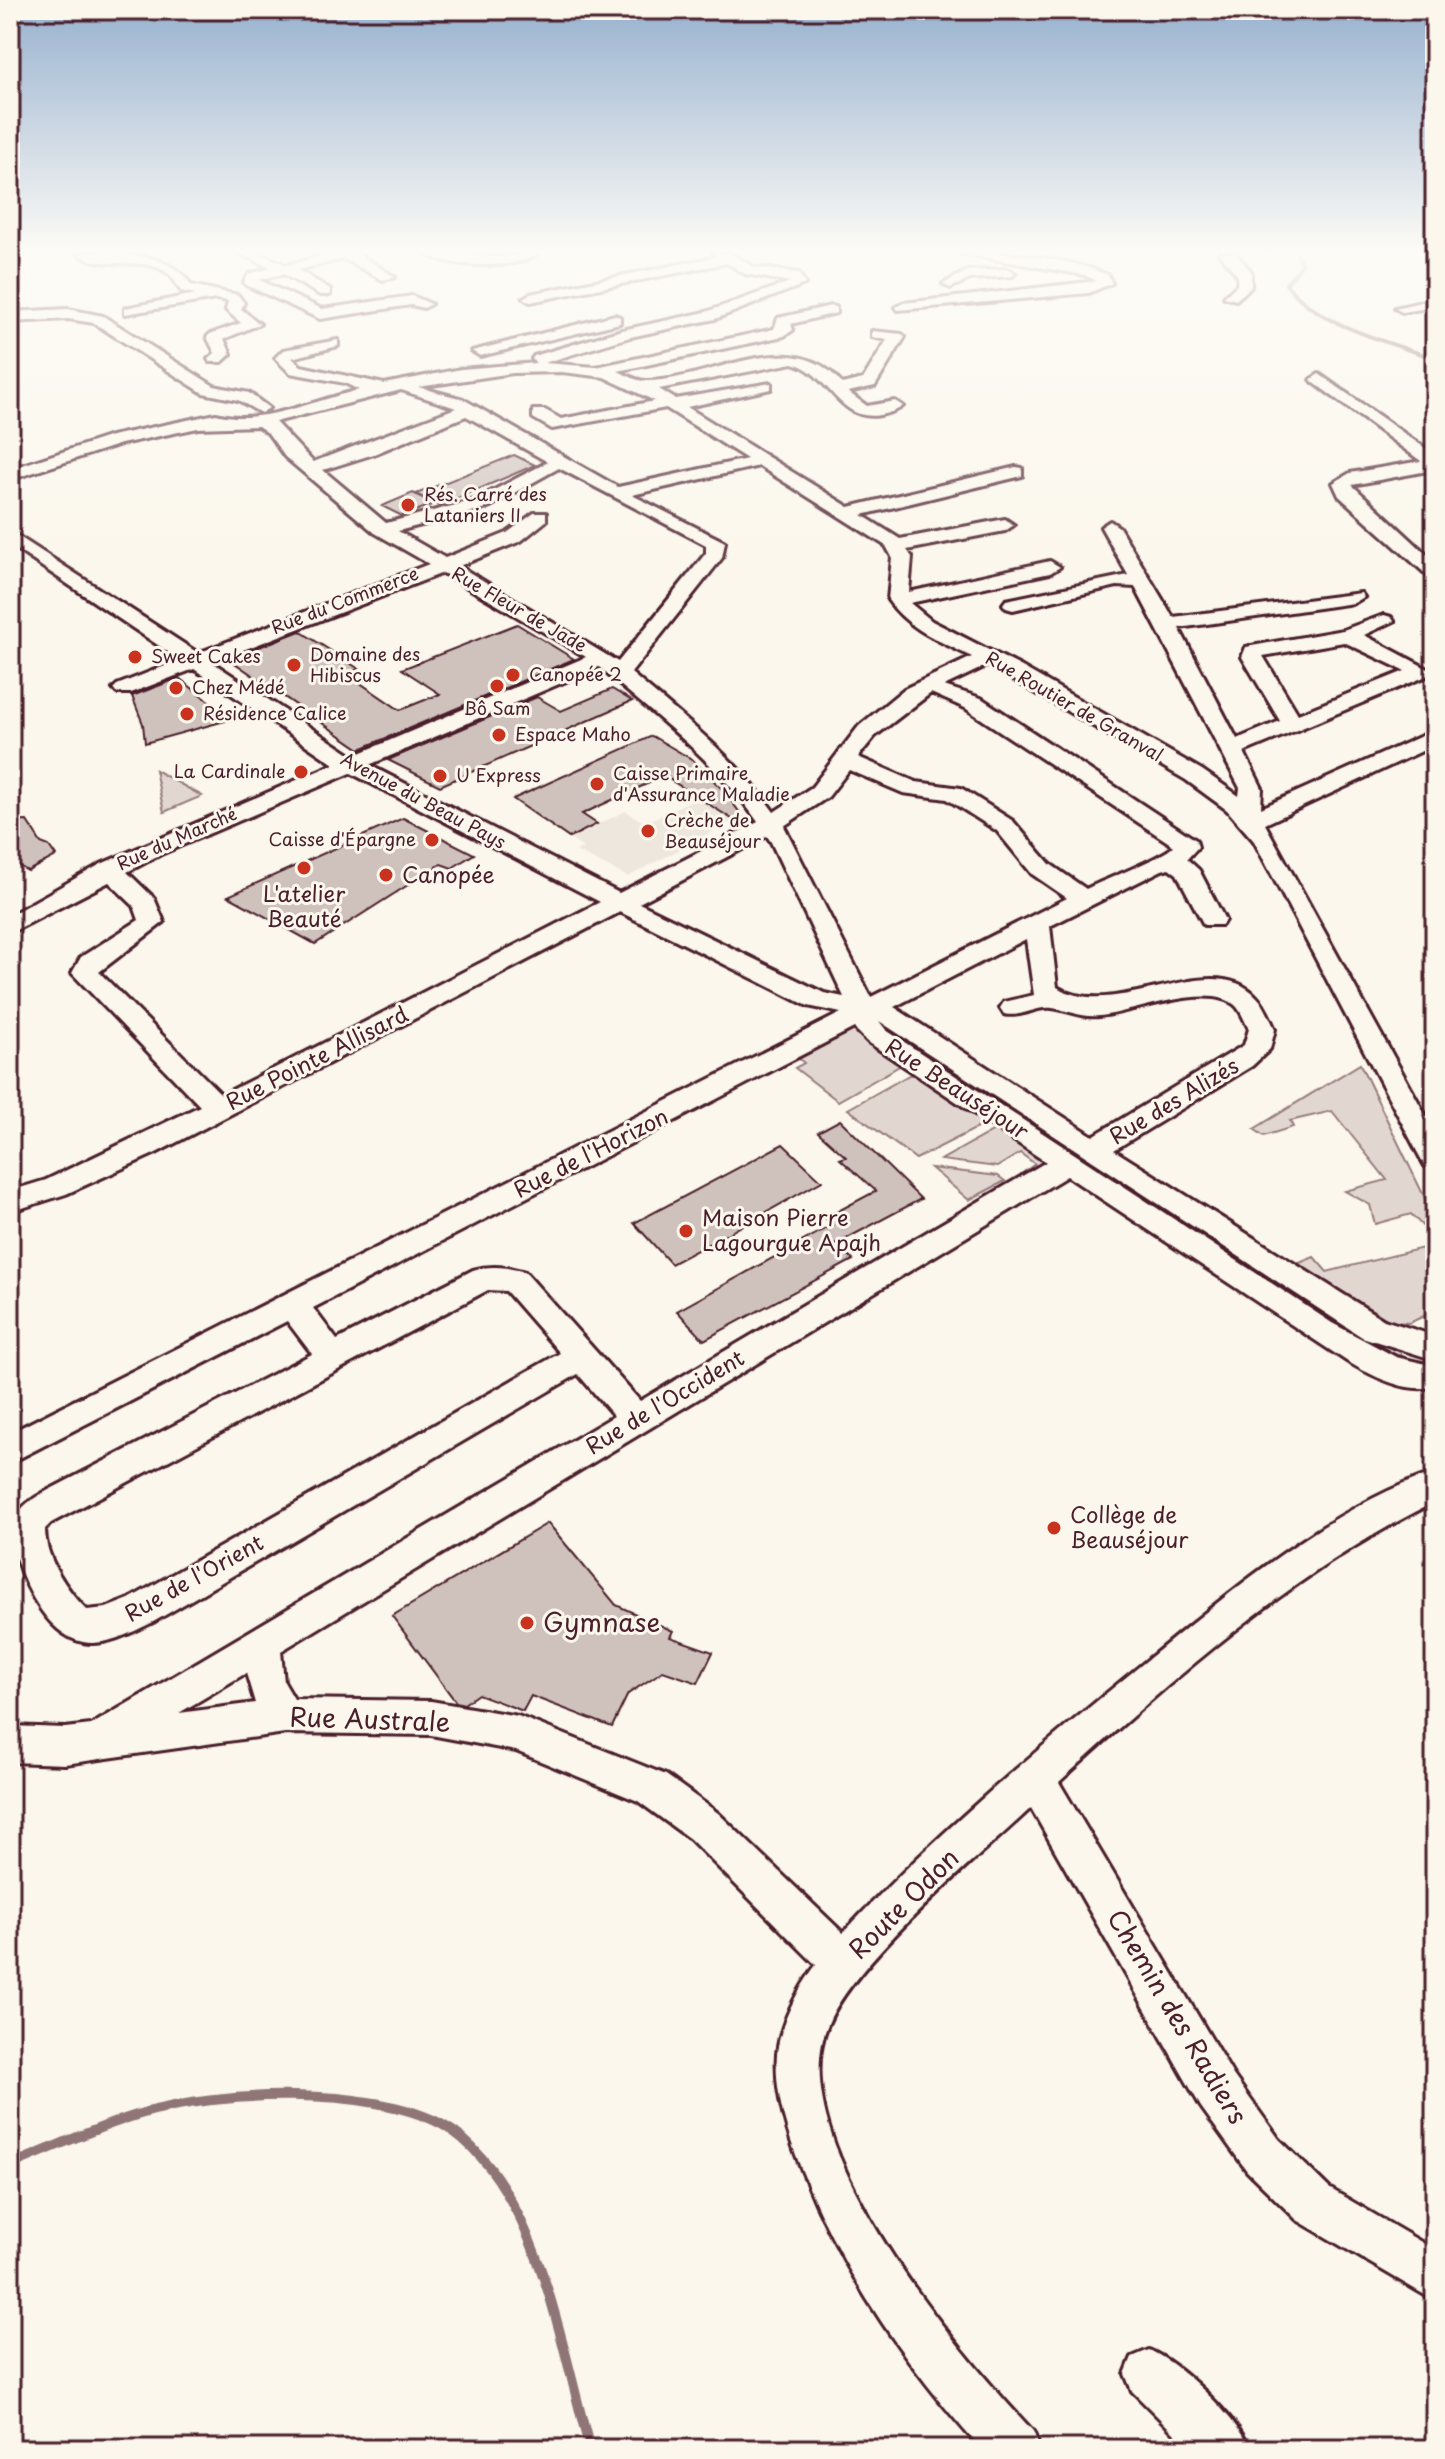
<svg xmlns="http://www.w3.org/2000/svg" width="1445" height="2459" font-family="'Playpen Sans',sans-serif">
<rect width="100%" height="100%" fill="#fbf7ec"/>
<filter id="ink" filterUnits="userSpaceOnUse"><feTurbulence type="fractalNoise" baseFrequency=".0125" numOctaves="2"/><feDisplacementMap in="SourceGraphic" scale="16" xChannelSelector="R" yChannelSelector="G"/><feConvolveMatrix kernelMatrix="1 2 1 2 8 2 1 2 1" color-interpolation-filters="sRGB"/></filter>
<g filter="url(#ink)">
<!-- built -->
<path fill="#eee7de" d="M698,797L738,818L628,877L576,851L583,848L569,838L626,811L645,823Z"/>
<!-- green -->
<path fill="#e2d7d0" stroke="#967b7e" stroke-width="2" d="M155,770L202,796L164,812Z
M854,1028L903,1064L838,1101L795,1068L804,1063L796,1056Z
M1360,1064L1435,1219V1239L1411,1214L1375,1224L1370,1205L1345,1191L1387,1180L1332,1111L1290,1121L1293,1127L1264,1136L1254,1129Z
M950,1066L1204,1230V1237L1200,1239L944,1070Z
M923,1074L984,1118L985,1124L916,1159L848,1109L909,1075Z
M998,1128L1045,1157L1046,1167L1022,1181L1021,1174L1035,1164L1020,1153L997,1167L941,1160Z
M931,1168L998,1176L1005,1181L969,1200Z
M1435,1245V1311L1409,1323L1392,1322L1297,1264L1314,1257L1327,1272Z
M1260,1269L1371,1339L1400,1352L1405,1361L1392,1363L1251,1273Z"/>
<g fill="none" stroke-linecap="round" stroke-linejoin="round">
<!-- stream-far1 -->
<path stroke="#907477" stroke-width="4" d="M1297,253L1302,265L1286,284C1318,326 1387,341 1435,359"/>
<!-- stream -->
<path stroke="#907477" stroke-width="10" d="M10,2165C53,2148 96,2127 140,2114C217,2091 371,2085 443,2125C471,2140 497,2174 511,2201C552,2276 567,2367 590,2449"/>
</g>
<!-- building -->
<path fill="#cfc2bc" stroke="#4a1f2b" stroke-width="2" d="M514,455L535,465L439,506L416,494Z
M413,493L434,504L402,516L382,506Z
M517,624L574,659L360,749L229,659L300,631L359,669L347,674L400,710L440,694L402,669Z
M179,678L232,719L145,743L143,724L132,696Z
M612,689L632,701L440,786L388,760L537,697L561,711Z
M652,736L693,760L724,791L748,824L743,826L664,776L582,814L597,824L569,838L513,799Z
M403,818L474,854L452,868L441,864L315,944L228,896Z
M27,821L41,843L49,846L56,856L28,871L10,861V822Z
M840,1120L921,1199L836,1244L853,1260L704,1340L677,1311L832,1225L825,1218L876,1191L840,1159L846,1157L818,1132Z
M783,1144L822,1181L729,1233L671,1264L634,1223Z
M548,1523L616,1605L673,1631L670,1637L713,1652L698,1683L663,1671L628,1694L612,1727L531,1696L523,1711L478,1694L464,1704L456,1702L392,1616Z"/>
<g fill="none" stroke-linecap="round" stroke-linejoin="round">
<!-- minor casing -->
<g stroke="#4a1f2b" stroke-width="6">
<path id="minor" d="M77,253C115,253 169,250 191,285L238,295L244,303L241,309L260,324L224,339L231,354L222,362H210L208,359L215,353L207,337L210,334L241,323L226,310L228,301L216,299L125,314V308L196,294L181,291C177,286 174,279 170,275C146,253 103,273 77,253Z
M238,253H258L287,265L332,253H357L395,277L383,280L344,259L298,270L330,289V295H320L283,274L259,280L322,309L412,296L431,304L424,308L411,305L320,319L246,285L244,282L249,274L271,268Z
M424,253L498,257L538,253C519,271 445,267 424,253Z
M713,253H730L754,267L799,273L805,284L715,319L630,337L544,363L596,367L774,329L778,318L831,306L836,307V313L791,324L793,330L784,336L618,371C627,375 638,382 647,381C710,381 794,322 842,384L863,379L887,340L872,337V331L902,334L905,337L875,386L848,392L867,406L895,401L903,406C897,411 889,413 880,415C838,423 829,372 793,363L659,389L675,399L771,383V389L687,407L849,507L1016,467L1022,468V476L862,515L900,539L1005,519L1014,525L1005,531L907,550L912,557L909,592L1050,561L1060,567L1050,573L910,603L932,621L1022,667L1202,770L1239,796L1240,788L1135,587L1117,586L1013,610L1006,608L1003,604L1006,600L1128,575L1101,527L1110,521L1119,527L1173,617L1361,593L1364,597L1354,603L1179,628L1237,739L1280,721L1242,657L1246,647L1343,630L1384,615L1391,617L1394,621L1364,635L1432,671L1429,675L1244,752L1262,788L1261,808L1435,730V745L1265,824L1435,1132V1169L1425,1166L1421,1159L1254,841L1227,810L1186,780L988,665L944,686L981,698L1196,840L1198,847L1187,859L1199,870L1225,920L1222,925H1204L1177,874L1169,868L1162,870L1050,926L1057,987C1115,1024 1211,946 1257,997C1265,1005 1270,1019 1275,1029L1270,1049L1252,1066L1114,1150L1384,1320L1435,1336V1360L1362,1337L879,1021L886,1030L1332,1323L1396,1357L1435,1366V1386C1408,1395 1371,1375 1348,1362L1067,1176L281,1651L284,1682L294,1699L431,1701L518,1716L666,1775L718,1813L843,1933C936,1834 1041,1746 1146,1661C1230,1592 1330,1507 1435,1472V1502C1295,1570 1174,1678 1059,1782L1233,2075L1279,2139L1329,2188L1435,2250V2301L1297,2220L1247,2171L1201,2107L1031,1808C977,1859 856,1958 828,2024C779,2141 958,2352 1033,2431L1040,2449H981C906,2365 845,2278 803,2173C788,2136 774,2094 777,2054C780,2023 798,1989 816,1965L690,1839L638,1801L516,1751L431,1735L285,1733L65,1764L10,1762V1726L65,1728L91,1725L614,1416L578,1374L155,1621C135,1631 106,1647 83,1642C42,1633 19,1573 10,1537C11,1515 25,1503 43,1493L312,1354L287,1321L10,1463V1433L841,1013L808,1006L620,912L156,1153L66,1194L10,1212V1191L46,1180L200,1106L72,973L81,957L139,920L134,906L109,882L10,933V915L101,864L334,764L194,669L131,693H117L113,689L117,685L180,660L10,545V531L198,653L429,564L375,533L285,457L268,433L258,426L198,428L121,444L10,480V469L111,436L216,414C260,426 315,400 359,390L345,383L290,373L275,358L283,350L338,340V346L292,358L301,366L384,384L461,369L536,363L532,359L534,356L622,330L706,312L790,282L745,274L727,263L530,302L523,298L530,294L716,257ZM562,372L604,377L655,401L561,419L545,410H533V418L552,429L666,408L747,459L618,487L463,399L418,387L513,373ZM401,390L456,408L313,462L275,422ZM466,416L548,462L475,500L386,523L323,470L374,454ZM759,466L886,546L892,557L888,600C909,630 940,641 972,657L904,689L859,726L812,787L774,812C736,758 681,716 631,673L722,558L725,542L632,495ZM559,468L706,545V553L618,662L459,566L521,541L546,521V513H534L507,533L445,558L398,531L487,508ZM443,573L586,657L353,756L212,662ZM1344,642L1405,671L1298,714L1263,656ZM599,667C654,715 716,761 758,822L619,893L369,765ZM931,693L965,708L1174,846C1162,858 1106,879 1086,889L1050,864L1013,821L961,788L916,782L858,757L875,736ZM849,770L903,793L947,799L997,831L1032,874L1067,898L871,997L784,826L828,797ZM351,773L600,902L222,1095L99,972L164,922L154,898L127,872L161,854ZM767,836L771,842L844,997L824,993L639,903ZM1026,939L1034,995L1004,1002L1000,1008L1004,1014C1021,1018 1036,1006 1052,1008C1068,1010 1082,1018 1100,1016C1132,1013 1212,980 1237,1007C1242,1013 1245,1022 1249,1029L1244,1045L1093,1136L894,1007ZM854,1028L868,1042L1046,1162L640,1401L525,1272C508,1267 490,1265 473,1270L337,1340L313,1308ZM488,1290L506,1291L560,1353L129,1599L106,1608L87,1610C67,1590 45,1559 45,1529L51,1523ZM246,1673L255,1703L179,1713Z
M959,253C1007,253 1064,256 1108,275L1112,283L1089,293L898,310L896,307L903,303L1097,281L1084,275Z
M1219,253H1235L1251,271V287L1236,300L1224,297L1237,285L1238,276Z
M1008,269L1015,273L1013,276L970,279L950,288L943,284L967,271Z
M1435,299V307L1402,312L1395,308Z
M68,309L103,316L214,386L249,393L269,408L261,413L238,400L203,393L94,323L68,319L10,322V312Z
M615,315L620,317V323L480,356L472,351Z
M1319,374L1435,455L1433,470L1352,485L1435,562V578L1428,576L1339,496L1333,483L1350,473L1421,461L1313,382L1311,379Z
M1149,2350C1180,2363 1237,2418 1250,2449H1190L1132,2391L1125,2374L1132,2357Z"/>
</g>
<!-- minor -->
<use href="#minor" fill="#fbf7ec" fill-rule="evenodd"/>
</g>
</g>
<!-- sky -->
<linearGradient id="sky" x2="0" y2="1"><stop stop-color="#97b1cf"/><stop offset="0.42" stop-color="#fdfbf6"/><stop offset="1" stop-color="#fdfbf6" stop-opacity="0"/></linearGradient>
<rect width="1445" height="598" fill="url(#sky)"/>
<!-- markers -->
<g fill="#c8321e" stroke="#fbf7ec" stroke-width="3">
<circle cx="408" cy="505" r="8"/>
<circle cx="135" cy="657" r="8"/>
<circle cx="294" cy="665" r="8"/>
<circle cx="513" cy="675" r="8"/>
<circle cx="497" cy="686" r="8"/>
<circle cx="176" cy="688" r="8"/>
<circle cx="187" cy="714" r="8"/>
<circle cx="499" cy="735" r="8"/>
<circle cx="301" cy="772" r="8"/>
<circle cx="440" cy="776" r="8"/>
<circle cx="597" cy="784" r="8"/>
<circle cx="648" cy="831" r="8"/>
<circle cx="432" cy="840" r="8"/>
<circle cx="304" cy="868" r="8"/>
<circle cx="386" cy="875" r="8"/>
<circle cx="686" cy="1231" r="8"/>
<circle cx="1054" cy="1528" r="8"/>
<circle cx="527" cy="1623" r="8"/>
</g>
<g text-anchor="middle" stroke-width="6" stroke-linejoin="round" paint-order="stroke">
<!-- far-poi labels -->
<g font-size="18" fill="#4a1f2b" stroke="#fbf7ec" text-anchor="start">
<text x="424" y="501">Rés. Carré des<tspan x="424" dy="21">Lataniers II</tspan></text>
<text x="310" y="661">Domaine des<tspan x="310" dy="21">Hibiscus</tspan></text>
<text x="151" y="663">Sweet Cakes</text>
<text x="529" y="681">Canopée 2</text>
<text x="192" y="694">Chez Médé</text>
<text x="497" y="715" text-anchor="middle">Bô Sam</text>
<text x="203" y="720">Résidence Calice</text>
<text x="515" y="741">Espace Maho</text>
<text x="285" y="778" text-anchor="end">La Cardinale</text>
<text x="613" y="780">Caisse Primaire<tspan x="613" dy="21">d'Assurance Maladie</tspan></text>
<text x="456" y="782">U Express</text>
<text x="664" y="827">Crèche de<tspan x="664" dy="21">Beauséjour</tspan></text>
<text x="416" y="846" text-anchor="end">Caisse d'Épargne</text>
</g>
<!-- far-street labels -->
<g font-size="18" fill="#4a1f2b" stroke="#fbf7ec">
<text transform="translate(345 601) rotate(-21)" y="6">Rue du Commerce</text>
<text transform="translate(519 610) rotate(30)" y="6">Rue Fleur de Jade</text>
<text transform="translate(1074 707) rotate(30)" y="6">Rue Routier de Granval</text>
<text transform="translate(423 801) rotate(28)" y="6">Avenue du Beau Pays</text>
<text transform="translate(177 839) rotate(-24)" y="6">Rue du Marché</text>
</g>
<!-- poi labels -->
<g font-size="22" fill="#4a1f2b" stroke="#fbf7ec" text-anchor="start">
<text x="402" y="883">Canopée</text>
<text x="304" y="902" text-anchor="middle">L'atelier<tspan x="304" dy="25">Beauté</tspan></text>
<text x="702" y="1226">Maison Pierre<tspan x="702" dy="25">Lagourgue Apajh</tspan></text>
<text x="1070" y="1523">Collège de<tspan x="1070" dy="25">Beauséjour</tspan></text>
</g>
<!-- street labels -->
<g font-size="22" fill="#4a1f2b" stroke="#fbf7ec">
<text transform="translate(317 1058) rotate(-27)" y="8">Rue Pointe Allisard</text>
<text transform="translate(957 1089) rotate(33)" y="8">Rue Beauséjour</text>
<text transform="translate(1174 1101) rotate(-31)" y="8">Rue des Alizés</text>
<text transform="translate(591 1153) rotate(-27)" y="8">Rue de l'Horizon</text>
<text transform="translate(665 1402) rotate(-31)" y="8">Rue de l'Occident</text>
<text transform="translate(194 1578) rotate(-29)" y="8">Rue de l'Orient</text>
</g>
<!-- near-poi labels -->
<g font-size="26" fill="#4a1f2b" stroke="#fbf7ec" text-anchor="start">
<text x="543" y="1632">Gymnase</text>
</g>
<!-- near-street labels -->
<g font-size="26" fill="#4a1f2b" stroke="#fbf7ec">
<text transform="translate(370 1720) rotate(2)" y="9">Rue Australe</text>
<text transform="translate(904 1904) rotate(-45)" y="9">Route Odon</text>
<text transform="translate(1177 2017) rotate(59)" y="9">Chemin des Radiers</text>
</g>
</g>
<!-- margin -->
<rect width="1445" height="2459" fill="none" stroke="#fbf7ec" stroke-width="40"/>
<rect x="20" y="20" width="1405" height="2419" fill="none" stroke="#4a1f2b" stroke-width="3" filter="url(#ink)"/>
</svg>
